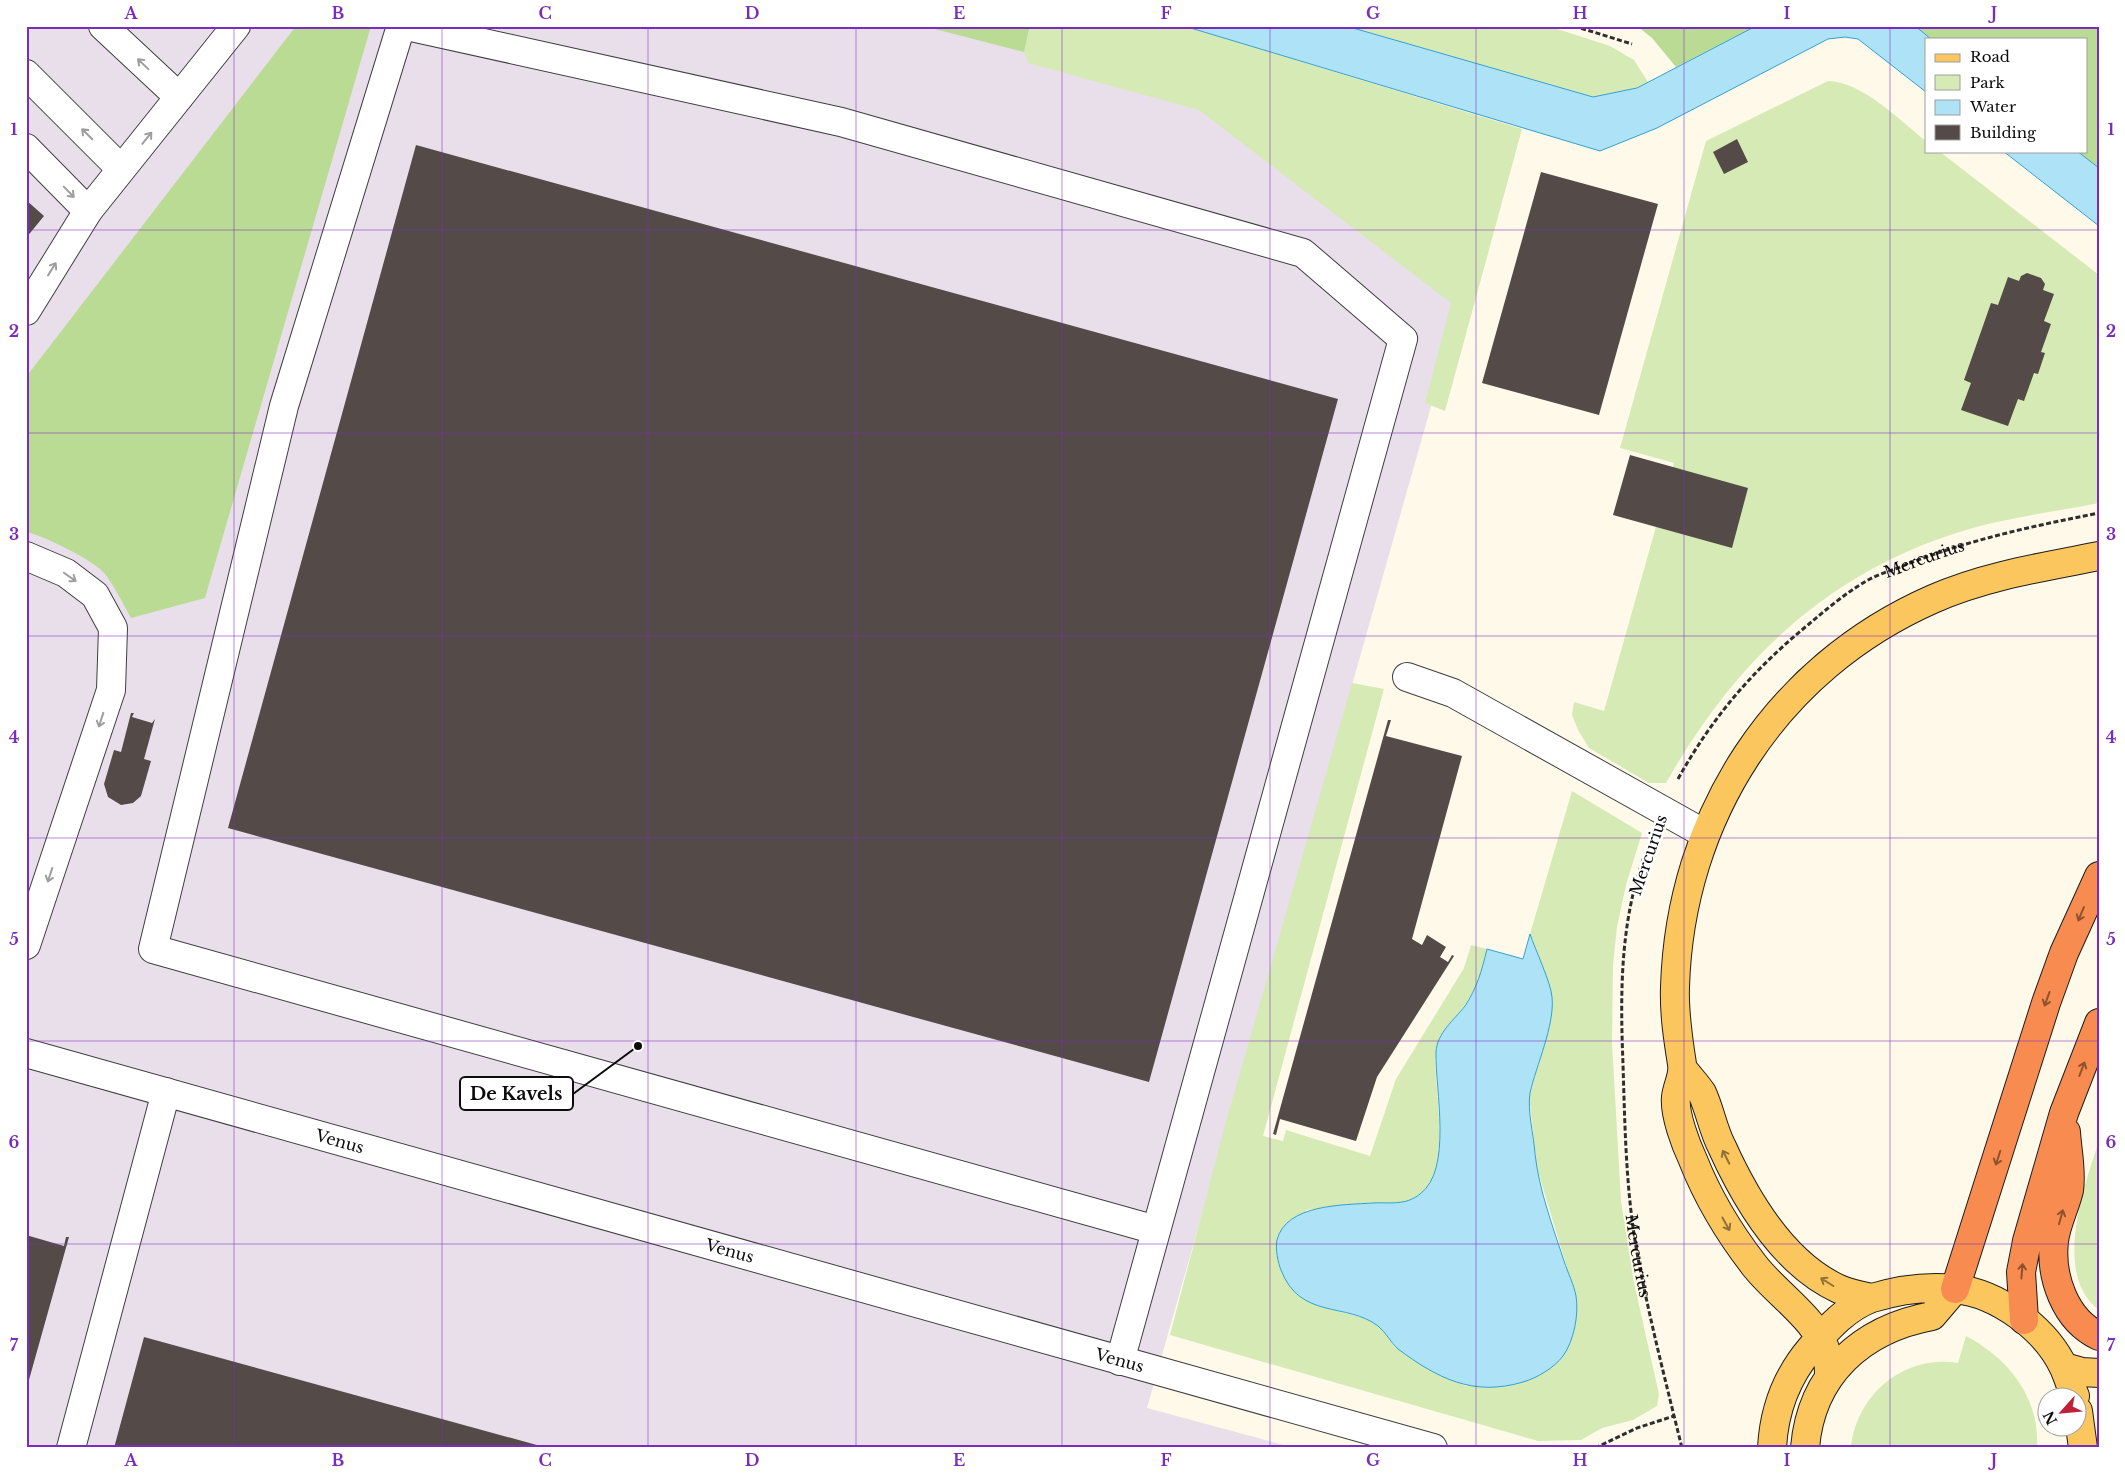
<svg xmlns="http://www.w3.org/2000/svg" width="2125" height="1474" font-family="'Libre Baskerville',serif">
<rect width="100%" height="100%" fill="#fff9ea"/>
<!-- industrial -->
<path fill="#e9dfeb" d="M26,26H981L1243,116L1466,283L1147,1408L1295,1448H26Z"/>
<!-- green -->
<path fill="#d5eab4" d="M1030,26H1184L1522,129L1445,411L1425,403L1451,303L1199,110L1028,63L1024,52Z
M1346,26H1548L1610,46L1634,60L1648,82L1637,88L1593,97Z
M1828,81C1863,82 1899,120 1926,141V151H1939L2099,275V503C2059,511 2019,516 1980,526C1835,565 1738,656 1666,783H1649L1589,748L1578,730L1572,715L1574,702L1604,711L1674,463L1620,448L1706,141Z
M1352,683L1384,689L1263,1136L1283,1141L1286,1130L1370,1156L1396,1079L1464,968L1471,945L1487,949C1482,969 1477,988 1465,1005C1455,1019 1438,1032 1436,1050C1431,1093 1463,1195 1397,1204C1390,1205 1382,1202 1375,1203C1352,1204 1329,1208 1306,1210L1319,1306L1364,1318L1380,1326L1394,1346L1430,1370L1466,1386L1576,1298L1537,1168L1529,1097L1548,1030L1552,997L1530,934L1572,791L1642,833L1626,885L1617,927L1613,965L1612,1043L1621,1201L1634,1283L1659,1394L1657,1406L1633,1420L1602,1428L1581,1440L1538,1441L1170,1335L1225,1125Z
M2099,1141V1310C2052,1275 2084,1186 2099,1141Z
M1966,1336C2008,1358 2040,1397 2037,1448H1851C1856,1395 1904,1354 1958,1363Z"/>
<!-- forest -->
<path fill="#badb93" d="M296,26H371L205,598L131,618C123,604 115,587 105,574C95,561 43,535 26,532V377Z
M923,26H1030L1024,52Z
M1637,26H1756L1676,67L1652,38Z
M1915,26H2099V168L2077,151H2086V39H1931Z"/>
<!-- water -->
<path fill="#aee3f7" stroke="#33a1d0" d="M1184,26H1346L1593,97L1637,88L1756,26H1915L1931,39H1926V92L1858,39L1845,37L1828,39L1657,128L1600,151Z
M2003,151H2077L2099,168V226Z
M1530,934C1535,949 1551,983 1552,997C1555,1025 1536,1066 1530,1093C1527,1111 1534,1136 1535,1154C1539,1190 1553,1227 1564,1261C1568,1273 1574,1285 1576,1296C1579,1314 1574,1341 1563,1356C1554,1368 1537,1378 1523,1382C1473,1397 1437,1378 1398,1349C1390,1342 1386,1332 1378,1326C1347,1302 1300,1320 1281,1270C1278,1263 1275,1248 1277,1240C1286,1204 1343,1205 1373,1203C1390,1202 1405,1206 1420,1194C1453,1170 1435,1089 1436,1052C1437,1033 1454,1020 1465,1006C1477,988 1482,970 1487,949L1523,959Z"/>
<!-- building -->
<path fill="#544b48" d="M1737,139L1748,162L1724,174L1713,152Z
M416,145L1338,399L1149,1082L228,828Z
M1541,172L1658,204L1599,415L1482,383Z
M26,200L44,216L26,238Z
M2027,273L2041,278L2045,284L2043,290L2054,294L2044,321L2051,324L2041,352L2045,353L2038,374L2034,373L2024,401L2018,399L2008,426L1961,410L1971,383L1964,380L1991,303L1998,305L2008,277L2019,281L2021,276Z
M1630,455L1748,488L1732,548L1613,515Z
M131,713H134L132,717L152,723L155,719L144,759L151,761L141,796L133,803L121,805L108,797L104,784L114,750L121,752Z
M1388,720H1391L1386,736L1462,756L1412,939L1422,945L1427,935L1446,947L1440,957L1448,962L1452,955L1454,956L1377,1077L1356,1141L1280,1119L1276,1135L1273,1134Z
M26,1235L64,1246L66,1237H69L27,1387Z
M144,1337L544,1447V1448H114Z"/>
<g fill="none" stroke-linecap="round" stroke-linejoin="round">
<!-- minor casing -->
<g stroke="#3f3f3f" stroke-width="30">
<g id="minor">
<path d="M103,26L179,97"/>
<path d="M401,26L284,406L153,949L1156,1230"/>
<path d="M407,26L841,122L1303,253L1403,339L1120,1361"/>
<path d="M26,74L121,169"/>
<path d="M26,148L88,211"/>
<path d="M26,311L88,211L236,26"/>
<path d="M26,556L66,573L95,595L113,628L111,690L26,945"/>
<path d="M1407,677L1453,693L1705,834"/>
<path id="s3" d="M26,1053L1433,1448"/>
<path d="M71,1448L166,1092"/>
</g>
</g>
<!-- major casing -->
<g stroke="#1d1d1d" stroke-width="30">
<path id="major" d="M1683,1069C1689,1077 1697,1085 1702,1093C1710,1110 1713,1130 1722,1147C1746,1200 1784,1264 1839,1289C1850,1294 1861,1296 1872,1298
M2064,1367L2082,1372L2099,1373
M1829,1377C1829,1370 1829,1362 1827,1355C1819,1320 1775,1293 1754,1265C1730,1234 1708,1198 1693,1160C1686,1145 1674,1114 1676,1097C1677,1086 1684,1076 1682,1064C1678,1039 1674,1013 1675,987C1680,817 1776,668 1933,599C1985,576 2043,567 2099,556
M2078,1411L2083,1448
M1772,1448C1774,1410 1787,1376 1811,1348C1828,1328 1847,1307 1872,1298C1898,1290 1928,1286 1955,1289C1998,1293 2046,1329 2064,1368C2068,1377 2071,1387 2075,1396
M1805,1448C1811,1374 1862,1329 1932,1316L1955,1289"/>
</g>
<!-- highway casing -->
<g stroke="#1d1d1d" stroke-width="30">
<path id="highway" d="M2066,1132C2067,1150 2072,1172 2069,1190C2065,1207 2056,1224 2054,1241C2050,1277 2065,1320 2099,1336
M1955,1289L2046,1003L2064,953L2099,876
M2024,1320L2021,1272L2027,1241L2064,1113L2099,1023"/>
</g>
<!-- path -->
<g stroke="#2e2e2e" stroke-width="3" stroke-dasharray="5 2.5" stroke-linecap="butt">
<path d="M1574,26L1632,44"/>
<path id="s1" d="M1678,779C1713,716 1753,670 1809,624C1828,608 1848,591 1870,579C1881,573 1894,570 1905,565C1968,540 2033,526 2099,513"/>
<path id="s2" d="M1649,844C1620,914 1620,989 1623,1064C1625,1130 1626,1198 1639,1263C1651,1325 1667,1387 1682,1448"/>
<path d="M1595,1448L1637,1428L1674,1416"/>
</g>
<!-- minor -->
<use href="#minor" stroke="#fff" stroke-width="28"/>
<!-- major -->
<use href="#major" stroke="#fcc65e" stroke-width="28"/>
<!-- highway -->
<use href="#highway" stroke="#f88c50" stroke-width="28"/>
</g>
<!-- one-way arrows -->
<defs><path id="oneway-shaft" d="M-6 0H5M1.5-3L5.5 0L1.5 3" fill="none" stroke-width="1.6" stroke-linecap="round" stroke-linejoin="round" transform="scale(1.25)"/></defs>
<g stroke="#9e9e9e">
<use href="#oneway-shaft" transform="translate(143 64) rotate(-137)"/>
<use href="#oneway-shaft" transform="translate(87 134) rotate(-135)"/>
<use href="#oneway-shaft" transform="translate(147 138) rotate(-51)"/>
<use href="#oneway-shaft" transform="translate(69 192) rotate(46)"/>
<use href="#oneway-shaft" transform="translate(52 269) rotate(-58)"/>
<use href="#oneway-shaft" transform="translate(70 577) rotate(35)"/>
<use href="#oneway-shaft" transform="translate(101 720) rotate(108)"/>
<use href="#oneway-shaft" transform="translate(50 875) rotate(108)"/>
</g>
<g stroke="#8e5231">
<use href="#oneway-shaft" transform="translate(2081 914) rotate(113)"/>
<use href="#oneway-shaft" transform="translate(2047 999) rotate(110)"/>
<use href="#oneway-shaft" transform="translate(2082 1069) rotate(-69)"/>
<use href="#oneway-shaft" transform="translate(1998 1158) rotate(108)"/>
<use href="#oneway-shaft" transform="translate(2061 1217) rotate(-74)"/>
<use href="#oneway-shaft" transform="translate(2022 1271) rotate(-85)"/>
</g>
<g stroke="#907239">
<use href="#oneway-shaft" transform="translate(1726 1157) rotate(-117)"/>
<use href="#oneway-shaft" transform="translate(1726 1224) rotate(61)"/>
<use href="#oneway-shaft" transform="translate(1827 1282) rotate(-148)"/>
</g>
<!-- grid -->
<path fill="none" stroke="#7b2cbf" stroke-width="1" stroke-opacity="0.55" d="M234,26V1448M442,26V1448M648,26V1448M856,26V1448M1062,26V1448M1270,26V1448M1476,26V1448M1684,26V1448M1890,26V1448M26,230H2099M26,433H2099M26,636H2099M26,838H2099M26,1041H2099M26,1244H2099"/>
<g text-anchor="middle" stroke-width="5" stroke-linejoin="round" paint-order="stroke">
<!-- street labels -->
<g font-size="16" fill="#0c0c0c" stroke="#fff">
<text dy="6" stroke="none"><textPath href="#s1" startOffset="338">Mercurius</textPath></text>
<text transform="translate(1648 855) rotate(-71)" y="6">Mercurius</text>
<text dy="6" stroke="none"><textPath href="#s3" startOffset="326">Venus</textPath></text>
<text dy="6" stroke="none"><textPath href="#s3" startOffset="731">Venus</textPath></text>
<text dy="6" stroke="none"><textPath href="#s2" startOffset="416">Mercurius</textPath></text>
<text dy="6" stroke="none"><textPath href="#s3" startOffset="1136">Venus</textPath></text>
</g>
</g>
<!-- callouts -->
<path fill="none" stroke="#0c0c0c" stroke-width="2" d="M638 1046L573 1094"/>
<circle fill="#0c0c0c" stroke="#fff" stroke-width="2" cx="638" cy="1046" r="5"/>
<rect fill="#fff" stroke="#0c0c0c" stroke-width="2" x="460" y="1077" width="113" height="33" rx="5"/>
<g font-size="18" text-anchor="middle" font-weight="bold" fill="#0c0c0c">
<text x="516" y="1100">De Kavels</text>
</g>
<!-- border -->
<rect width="2125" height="1474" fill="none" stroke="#ffffff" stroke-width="55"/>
<!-- legend -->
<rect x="1925" y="38" width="162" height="115" fill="#ffffff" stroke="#9e9e9e"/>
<rect x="1935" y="54" width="25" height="8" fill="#fcc65e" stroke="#9e9e9e"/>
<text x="1970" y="62" font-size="15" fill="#0c0c0c">Road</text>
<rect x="1935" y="75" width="25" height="15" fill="#d5eab4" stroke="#9e9e9e"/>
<text x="1970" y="88" font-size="15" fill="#0c0c0c">Park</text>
<rect x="1935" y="100" width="25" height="15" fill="#aee3f7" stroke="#9e9e9e"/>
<text x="1970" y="112" font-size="15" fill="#0c0c0c">Water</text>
<rect x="1935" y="125" width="25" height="15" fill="#544b48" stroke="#9e9e9e"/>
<text x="1970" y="138" font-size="15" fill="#0c0c0c">Building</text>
<!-- north arrow -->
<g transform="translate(2062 1412) rotate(243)"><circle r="24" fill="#ffffff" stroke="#9e9e9e"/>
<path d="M0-4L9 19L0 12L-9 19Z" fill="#be2138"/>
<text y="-8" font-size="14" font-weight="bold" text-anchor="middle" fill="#0c0c0c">N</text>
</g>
<rect x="28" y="28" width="2070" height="1418" fill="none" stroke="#7b2cbf" stroke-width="2"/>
<g font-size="16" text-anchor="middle" font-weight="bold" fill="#7b2cbf">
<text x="131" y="19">A</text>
<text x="338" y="19">B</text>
<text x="545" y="19">C</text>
<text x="752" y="19">D</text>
<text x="959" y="19">E</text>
<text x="1166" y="19">F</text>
<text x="1373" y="19">G</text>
<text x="1580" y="19">H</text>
<text x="1787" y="19">I</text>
<text x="1994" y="19">J</text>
<text x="14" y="135">1</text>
<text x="2111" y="135">1</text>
<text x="14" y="337">2</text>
<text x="2111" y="337">2</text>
<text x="14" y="540">3</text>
<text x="2111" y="540">3</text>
<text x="14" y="743">4</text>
<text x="2111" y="743">4</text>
<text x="14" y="945">5</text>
<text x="2111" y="945">5</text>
<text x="14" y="1148">6</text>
<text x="2111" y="1148">6</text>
<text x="14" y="1351">7</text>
<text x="2111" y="1351">7</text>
<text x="131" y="1466">A</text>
<text x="338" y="1466">B</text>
<text x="545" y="1466">C</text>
<text x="752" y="1466">D</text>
<text x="959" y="1466">E</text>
<text x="1166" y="1466">F</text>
<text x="1373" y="1466">G</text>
<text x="1580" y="1466">H</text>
<text x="1787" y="1466">I</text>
<text x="1994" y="1466">J</text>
</g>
</svg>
